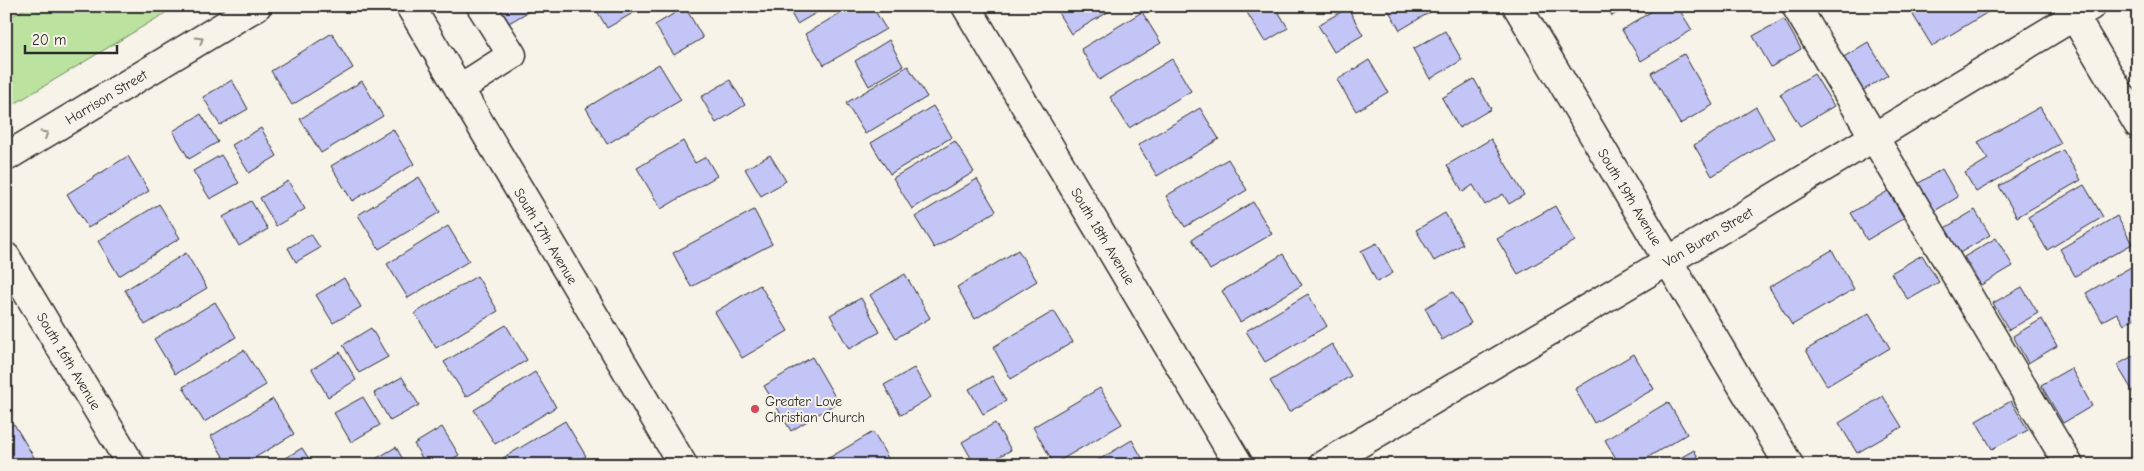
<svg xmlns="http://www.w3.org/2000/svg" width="2144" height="471" font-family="'Comic Neue',sans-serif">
<rect width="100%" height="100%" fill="#f7f3e8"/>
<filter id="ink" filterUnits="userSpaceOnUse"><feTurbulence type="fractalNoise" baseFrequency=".02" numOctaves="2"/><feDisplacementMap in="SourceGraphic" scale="10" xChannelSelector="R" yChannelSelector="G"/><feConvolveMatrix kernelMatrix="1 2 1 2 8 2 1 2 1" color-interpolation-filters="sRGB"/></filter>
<g filter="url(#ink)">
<!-- green -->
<path fill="#bbe39f" stroke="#738765" d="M29,6H35L39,12L49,6H177L6,109V20Z"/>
<!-- building -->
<path fill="#c3c5f7" stroke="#2b2b2b" d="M490,6H538L502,27Z
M594,6H645L607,28Z
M787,6H828L797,24Z
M852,6H872L886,29L824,65L805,34Z
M1054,6H1118L1071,34Z
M1254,6H1275L1288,28L1265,42L1246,11Z
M1386,6H1429L1432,11L1400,30Z
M1607,6H1628L1612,16Z
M1660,6H1677L1692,30L1641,61L1622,30Z
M1927,6H1992L1993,9L1932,46L1913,15Z
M685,7L703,38L674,55L655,25Z
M1348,8L1363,35L1334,52L1318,25Z
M1142,12L1161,43L1099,80L1081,49Z
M1784,19L1801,49L1771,67L1753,36Z
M1445,31L1462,60L1430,79L1413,49Z
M332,33L353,68L292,105L271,71Z
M889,40L903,66L869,86L855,61Z
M1868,42L1888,75L1862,91L1842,58Z
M1684,54L1713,105L1680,124L1651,73Z
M1172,59L1191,91L1129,128L1110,97Z
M1369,60L1388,92L1356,111L1337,80Z
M659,64L681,100L607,144L586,108Z
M908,66L927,97L865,134L846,103Z
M1814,74L1834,106L1800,126L1780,94Z
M1474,79L1491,109L1459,128L1442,98Z
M232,80L248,109L220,125L203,97Z
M730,80L745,105L716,123L701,97Z
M362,81L383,116L321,153L300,119Z
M933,106L952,137L890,174L871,143Z
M1756,107L1774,138L1712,176L1694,145Z
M2040,107L2061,143L1976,192L1965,173L1988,159L1978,142Z
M1200,108L1219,139L1157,176L1138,145Z
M201,114L218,142L189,159L173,131Z
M261,128L277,156L249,173L232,145Z
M393,129L414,164L352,201L331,166Z
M1491,139L1524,195L1509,204L1503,194L1485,205L1473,185L1463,192L1447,165Z
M683,141L695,163L706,157L717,176L661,209L637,168Z
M955,141L974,172L912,209L893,178Z
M2063,150L2081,180L2017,217L1999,186Z
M221,155L239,183L210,199L193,171Z
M770,155L786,181L761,196L745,169Z
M128,156L149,191L88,228L67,194Z
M1228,159L1247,190L1185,227L1166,196Z
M1942,169L1958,197L1931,213L1914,186Z
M419,177L440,212L379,249L358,215Z
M977,179L996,211L934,248L915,217Z
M288,181L305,209L276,226L260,198Z
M2084,185L2103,217L2047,250L2028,217Z
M1888,191L1904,218L1867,240L1851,213Z
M251,201L268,229L239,246L223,217Z
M1253,202L1272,234L1210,270L1192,239Z
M159,204L180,238L119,276L98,241Z
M1555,206L1575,241L1518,274L1497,239Z
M754,210L772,244L691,287L673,253Z
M1975,210L1990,235L1958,254L1943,229Z
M1445,213L1463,244L1434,261L1416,230Z
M2117,216L2132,244L2075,276L2060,249Z
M448,226L469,261L408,298L387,264Z
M311,234L320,248L296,262L288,248Z
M1996,238L2013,266L1981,285L1964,257Z
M1377,243L1393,273L1377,282L1361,251Z
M1018,250L1037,281L975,319L957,287Z
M1832,250L1854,289L1792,325L1769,287Z
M186,253L207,288L145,325L125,290Z
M1283,254L1302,285L1240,322L1222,291Z
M1922,255L1939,282L1908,300L1891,273Z
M2131,267L2138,278V316L2124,325L2117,313L2102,321L2086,293Z
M905,274L930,318L896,338L870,295Z
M477,276L498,311L436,348L415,313Z
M344,278L361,307L333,323L316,295Z
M760,285L788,331L742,358L715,312Z
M2022,287L2038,313L2009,330L1993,303Z
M1453,292L1471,323L1442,340L1425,308Z
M1308,294L1327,326L1265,362L1246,331Z
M861,298L880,332L849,349L830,315Z
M215,302L236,337L175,374L154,339Z
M1054,311L1073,342L1011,379L993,347Z
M1869,313L1890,348L1827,386L1806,350Z
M2042,319L2057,346L2028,363L2013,336Z
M506,325L527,360L466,397L444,362Z
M371,328L388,357L359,373L343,345Z
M1332,344L1351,376L1289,412L1270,381Z
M244,350L266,385L204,422L183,387Z
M340,352L356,380L328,397L312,369Z
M2138,353V400L2117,365Z
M1634,354L1654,389L1594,423L1575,389Z
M812,357L838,402L791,431L764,386Z
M914,368L931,397L901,415L884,385Z
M2071,368L2092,406L2063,423L2041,385Z
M535,372L556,407L495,444L474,410Z
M992,376L1006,401L983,414L969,389Z
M402,377L419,405L390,421L374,393Z
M1100,388L1122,424L1054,464L1033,427Z
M1883,396L1902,427L1857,453L1839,423Z
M363,397L380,425L351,442L334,413Z
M273,399L294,434L243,465H228L211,436Z
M2011,401L2028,430L1992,449L1976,421Z
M1668,402L1687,434L1635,465H1620L1605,440Z
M565,421L586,456L571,465H507L503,458Z
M995,423L1011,450L984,465H975L962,442Z
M14,424L35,459L25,465H6V429Z
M442,427L459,455L443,465H426L414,444Z
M873,432L892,465H817Z
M1132,440L1146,465H1090Z
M396,447L406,465H368L367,464Z
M302,448L313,465H274Z
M1694,450L1702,465H1668Z"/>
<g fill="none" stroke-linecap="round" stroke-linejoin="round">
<!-- minor casing -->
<g stroke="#2b2b2b" stroke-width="31">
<path id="minor" d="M410,6L683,465
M966,6L1239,465
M1517,6L1789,465
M1796,6L2069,465
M2068,6L2138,124
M459,89L512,55L481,6
M6,157L257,6
M6,257L131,465
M1323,465L1705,239L2091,6"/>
</g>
<!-- minor -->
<use href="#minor" stroke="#f7f3e8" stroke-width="28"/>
</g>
<!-- one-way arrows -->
<defs><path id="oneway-chevron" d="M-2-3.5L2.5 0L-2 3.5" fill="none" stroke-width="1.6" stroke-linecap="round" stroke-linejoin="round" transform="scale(1.25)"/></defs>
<g stroke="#918f8a">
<use href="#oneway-chevron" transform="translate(200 40) rotate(-31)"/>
<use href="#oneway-chevron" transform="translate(45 134) rotate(-31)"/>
</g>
</g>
<!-- markers -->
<circle fill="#d1495b" stroke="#f7f3e8" stroke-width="2" cx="755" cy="409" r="5"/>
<g text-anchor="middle" stroke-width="4" stroke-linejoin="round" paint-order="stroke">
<!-- street labels -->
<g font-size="14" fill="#2b2b2b" stroke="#f7f3e8">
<text transform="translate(106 97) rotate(-31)" y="5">Harrison Street</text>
<text transform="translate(1630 197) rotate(59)" y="5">South 19th Avenue</text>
<text transform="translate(546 236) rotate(59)" y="5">South 17th Avenue</text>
<text transform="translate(1103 236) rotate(59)" y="5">South 18th Avenue</text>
<text transform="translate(1708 237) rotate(-31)" y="5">Van Buren Street</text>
<text transform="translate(69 361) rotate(59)" y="5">South 16th Avenue</text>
</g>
<!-- poi labels -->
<g font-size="14" fill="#2b2b2b" stroke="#f7f3e8" text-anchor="start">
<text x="765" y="406">Greater Love<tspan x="765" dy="16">Christian Church</tspan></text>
</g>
</g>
<!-- margin -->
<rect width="2144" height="471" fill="none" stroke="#f7f3e8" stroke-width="25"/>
<rect x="12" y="12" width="2119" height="446" fill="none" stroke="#2b2b2b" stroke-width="2" filter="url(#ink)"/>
<!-- scale -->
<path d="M25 45v8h92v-8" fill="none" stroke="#2b2b2b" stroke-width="2.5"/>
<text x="32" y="45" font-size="15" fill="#2b2b2b" stroke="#f7f3e8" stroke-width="4" paint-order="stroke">20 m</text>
</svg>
